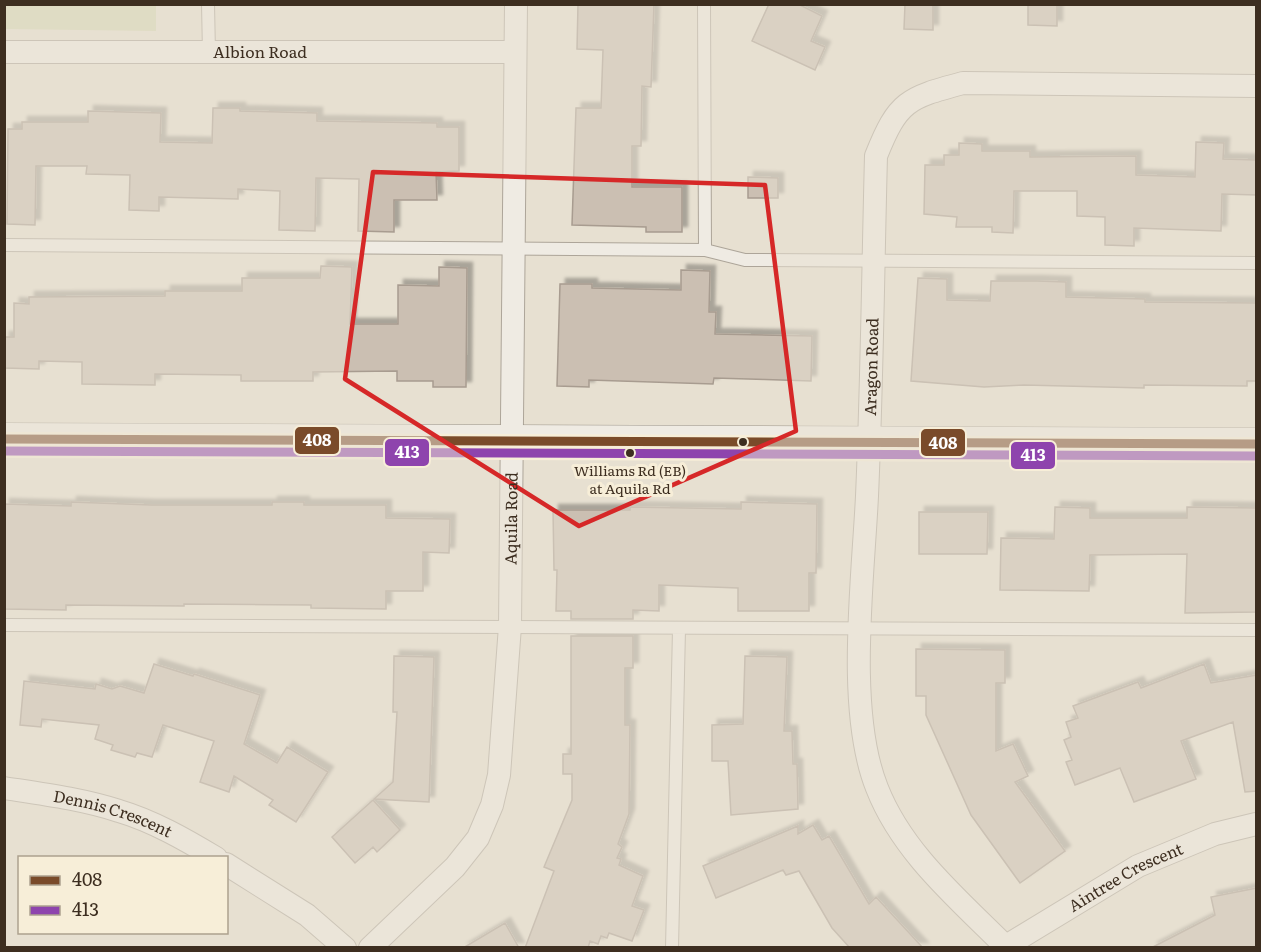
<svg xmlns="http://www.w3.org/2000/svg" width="1261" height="952" font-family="Literata,serif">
<defs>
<filter id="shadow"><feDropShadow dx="5.5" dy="-5.5" stdDeviation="1.5" flood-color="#0004"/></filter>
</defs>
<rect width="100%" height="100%" fill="#e7e0d1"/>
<!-- green -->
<path fill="#d6d7b3" d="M5,4L156,5V31L5,29Z"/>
<!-- building -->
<path fill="#cbbfb2" stroke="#a89c90" stroke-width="1.5" filter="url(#shadow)" d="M578,4H654L651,87L642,86L641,146H632V187H682V232H646V227L572,225L576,108H601L603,50L577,49Z
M769,4H798L822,16L811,41L825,47L815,70L752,41Z
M905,4H933V30L904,29Z
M1028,4H1057V26L1028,25Z
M213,108H240V111L317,113V121L437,123V127H459V171L436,172L437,200H394V232L358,231L359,179L316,178L315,231L279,230L280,191L238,189V199L159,197V211L129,210L130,175L86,174L87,166H36L35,225L7,224L8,129H22V122H88V111L161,113L160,142L212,143Z
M1196,142L1224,143L1223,159L1257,160V195L1222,194L1221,231L1134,228V246L1105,245V217L1077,216V191H1014L1013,233L992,232V227H956L957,217L924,214L925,165H944V155H959V143L982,144V151H1030V157L1136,156V175L1195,177Z
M748,177L778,178V198H748Z
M321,266L352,267L350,324H398V285L439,286V267L467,268L466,387H433V381H397V371L313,372V381H241V375L155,374V385L82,384V362L39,361V369L4,368V337H14V303L29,304V297L165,296V291H242V278H320Z
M681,270L710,271L709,312H716L715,334L812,336L811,381L714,378L713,384L589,380V387L557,386L560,284H592V288L681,290Z
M918,278L947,279V300L990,301L991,281H1037L1066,282V297L1145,299V302L1257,303V381H1247V386L1144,385V388L1024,385L984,387L911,381Z
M71,502L151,505H272V502H304V505H386V518L450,519L449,553L423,552V591H386V609L311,608V605L184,604V606L66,605V610L4,609V504L71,506Z
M741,502L817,504L816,573H809V611H738V588L659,585V611L633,610V619H571V611H556L557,570H554L553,510H630V507L741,509Z
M1055,507L1090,508V518H1187V507L1257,508V612L1185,613L1187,554L1090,555L1089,591L1000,590L1001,538L1054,539Z
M919,512H988L987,554H919Z
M571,636H633V668H625V725H630L629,814L618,844L622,847L617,858L621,859L619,865L643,876L632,906L644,910L632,941L609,933L607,938L601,936L598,944L590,941L588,948H525L554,871L544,867L572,800V774H563V754H571Z
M916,649L1005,650V683H996V751L1013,744L1028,776L1015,782L1065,851L1020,883L971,815L926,715V696H916Z
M394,656L434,657L429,802L374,799L393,782L397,712H393Z
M745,656L787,657L784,731H792L793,764H797L798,809L731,815L728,761H712V725L743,724Z
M154,664L193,676L194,674L260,695L244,744L277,763L287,747L328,772L296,822L269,805L273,800L234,776L229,792L200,782L214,741L163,725L152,757L137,753L135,757L111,750L113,745L95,739L99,725L42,719L41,727L20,725L24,681L95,689L96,684L112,689L120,686L144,693Z
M1204,664L1211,683L1257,675V791L1245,792L1233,722L1181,741L1196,779L1134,802L1120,768L1075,785L1066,762L1072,760L1064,740L1071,737L1066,722L1078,718L1073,706L1138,682L1141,688Z
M373,800L400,830L377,852L373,847L355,863L332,837Z
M813,825L822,840L829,836L869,904L876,897L923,948H850L832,928L799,871L786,875L783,870L716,898L703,866L798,826V834Z
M1257,888V948H1151L1215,915L1211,897Z
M505,923L519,948H463Z"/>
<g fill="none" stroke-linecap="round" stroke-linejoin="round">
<!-- lane casing -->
<g stroke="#ada599" stroke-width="14">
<path id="lane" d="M208,4L209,53
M704,4L705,250
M4,245L705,250L745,260L1256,263
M4,625L1256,630
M672,948L679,629"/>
</g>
<!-- street casing -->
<g stroke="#ada599" stroke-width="24">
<g id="street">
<path id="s1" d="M4,52H515"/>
<path id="s2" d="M4,788C43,794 82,799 119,811C153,821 186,840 216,858"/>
<path d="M226,864L307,915L345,948"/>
<path id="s3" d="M1004,945C957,898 902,852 877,788C846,711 863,580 867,496C872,383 873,269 876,156C898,101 907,98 963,83L1256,86"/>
<path id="s4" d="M370,948L455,867L478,838L492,805L499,775L510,626L516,4"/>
<path id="s5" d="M1003,948L1138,866L1215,834L1256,824"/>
</g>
</g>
<!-- secondary casing -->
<g stroke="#9c958a" stroke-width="33">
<path id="secondary" d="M4,439L1256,444"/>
</g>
<!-- lane -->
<use href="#lane" stroke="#efebe3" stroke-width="12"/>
<!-- street -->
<use href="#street" stroke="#efebe3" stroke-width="22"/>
<!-- secondary -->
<use href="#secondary" stroke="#efebe3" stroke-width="32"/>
<!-- bus-1 casing -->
<g stroke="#f7eed8" stroke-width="14">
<path id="bus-1" d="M4,439L1256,444"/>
</g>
<!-- bus-2 casing -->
<g stroke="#f7eed8" stroke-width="14">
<path id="bus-2" d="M4,451L1256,456"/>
</g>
<!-- bus-1 -->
<use href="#bus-1" stroke="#7a4b2a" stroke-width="9"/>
<!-- bus-2 -->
<use href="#bus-2" stroke="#8e44ad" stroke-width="9"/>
</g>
<!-- marked area -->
<path d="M0 0H1261V952H0ZM373,172L765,185L796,431L579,526L345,379Z" fill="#e7e0d1" fill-opacity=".55" fill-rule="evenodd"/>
<path fill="none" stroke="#d62828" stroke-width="4.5" stroke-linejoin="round" d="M373,172L765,185L796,431L579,526L345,379Z"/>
<!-- markers -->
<g fill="#3d2e20" stroke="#f7eed8" stroke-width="2">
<circle cx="743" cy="442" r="5"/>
<circle cx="630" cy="453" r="5"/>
</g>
<g text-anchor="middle" stroke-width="6" stroke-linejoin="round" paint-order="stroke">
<!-- bus labels -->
<g font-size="14" fill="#3d2e20" stroke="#f7eed8">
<text x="630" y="476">Williams Rd (EB)<tspan x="630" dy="18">at Aquila Rd</tspan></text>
</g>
<!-- street labels -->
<g font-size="16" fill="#3d2e20" stroke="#f7eed8">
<text dy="6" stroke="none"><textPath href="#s1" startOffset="256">Albion Road</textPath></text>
<text dy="6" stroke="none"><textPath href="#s3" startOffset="627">Aragon Road</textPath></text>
<text dy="6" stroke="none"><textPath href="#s4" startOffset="478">Aquila Road</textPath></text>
<text dy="6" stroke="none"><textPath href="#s2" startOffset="112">Dennis Crescent</textPath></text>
<text dy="6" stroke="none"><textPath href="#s5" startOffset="142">Aintree Crescent</textPath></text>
</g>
</g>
<g stroke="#f7eed8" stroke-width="2">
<rect x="294" y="426" width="46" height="29" rx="6" fill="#7a4b2a"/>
<rect x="920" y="428" width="46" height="29" rx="6" fill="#7a4b2a"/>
<rect x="384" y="438" width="46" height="29" rx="6" fill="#8e44ad"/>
<rect x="1010" y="441" width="46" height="29" rx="6" fill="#8e44ad"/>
</g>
<g font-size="16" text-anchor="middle" font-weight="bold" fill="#fff">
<text x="317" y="446">408</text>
<text x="943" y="449">408</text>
<text x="407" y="458">413</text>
<text x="1033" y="461">413</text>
</g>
<!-- border -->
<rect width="1261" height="952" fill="none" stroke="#3d2e20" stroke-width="12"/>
<!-- legend -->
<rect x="18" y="856" width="210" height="78" fill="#f7eed8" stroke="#ada18e" stroke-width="1.5"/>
<rect x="30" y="876" width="30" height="9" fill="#7a4b2a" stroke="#ada18e" stroke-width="1.5"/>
<text x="72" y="886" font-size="18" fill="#3d2e20">408</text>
<rect x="30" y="906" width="30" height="9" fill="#8e44ad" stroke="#ada18e" stroke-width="1.5"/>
<text x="72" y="916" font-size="18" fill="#3d2e20">413</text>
</svg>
